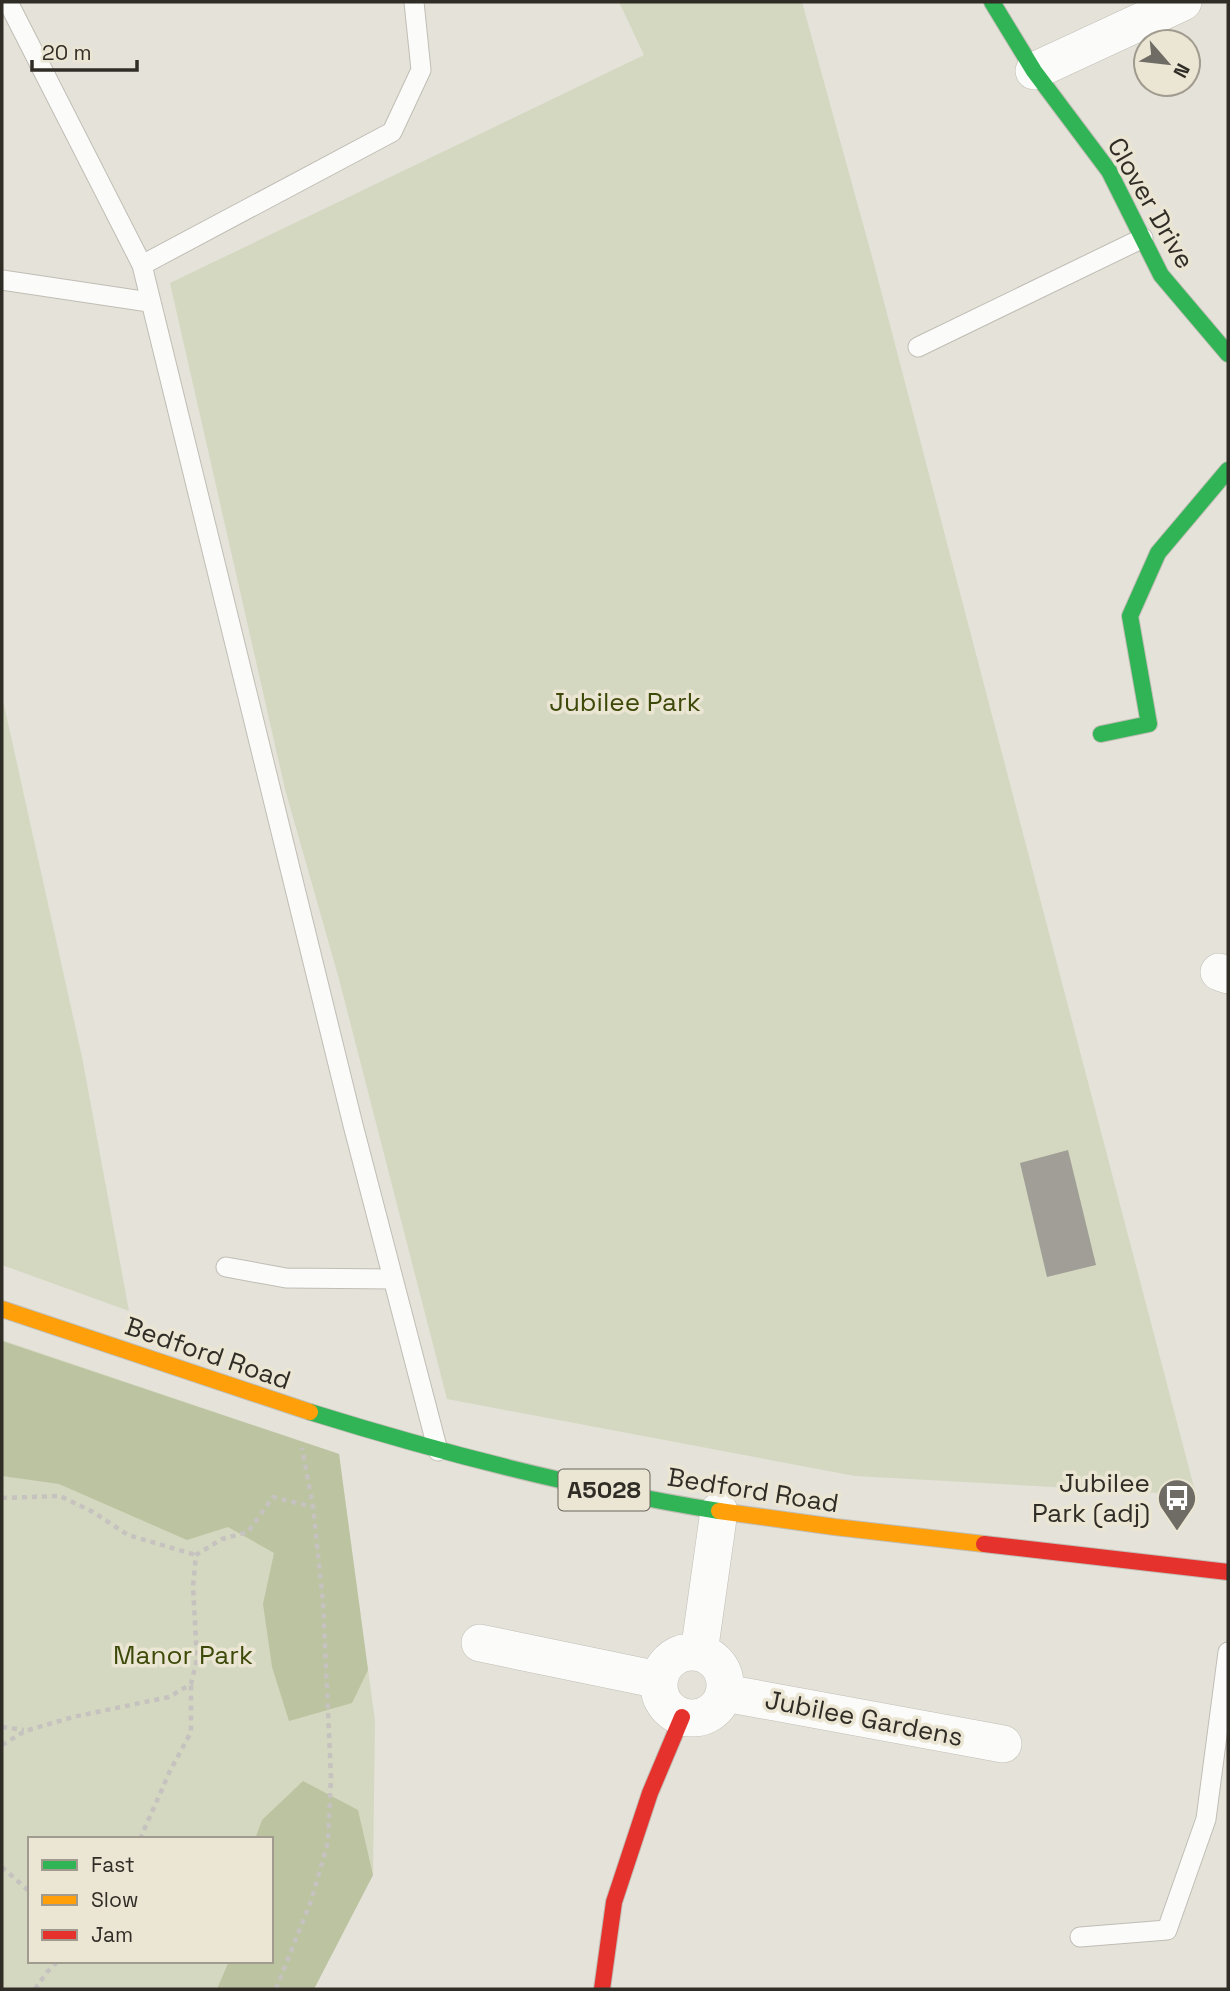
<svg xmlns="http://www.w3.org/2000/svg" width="1230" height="1991" font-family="'Space Grotesk',sans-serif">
<rect width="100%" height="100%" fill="#e5e2d9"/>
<!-- green -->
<path fill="#d4d8c1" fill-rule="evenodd" d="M619,2H802L874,264L1196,1495L855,1476L447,1399L339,979L285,789L170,283L644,55Z
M2,696L82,1057L129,1311L2,1265Z
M2,1340L339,1454L375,1721L373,1875L314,1989H2ZM30,1839H271V1961H30Z"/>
<!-- forest -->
<path fill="#bcc3a0" d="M2,1341L339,1454L368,1670L352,1703L289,1721L272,1667L263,1604L274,1553L228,1527L187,1540L59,1484L2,1476Z
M303,1781L358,1810L373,1875L314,1989H217L229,1961H271V1839H255L262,1820Z"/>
<!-- building -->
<path fill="#a09e96" d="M1068,1150L1096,1265L1047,1277L1020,1163Z"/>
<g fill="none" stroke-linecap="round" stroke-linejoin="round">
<!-- lane casing -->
<g stroke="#c0bdb5" stroke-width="21">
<path id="lane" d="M8,2L142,265L353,1125L438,1451
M142,265L392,132L421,70L414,2
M2,280L149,302
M918,347L1143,238
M226,1267L286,1278L393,1279
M1080,1937L1167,1930L1206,1819L1228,1652"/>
</g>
<!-- street casing -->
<g stroke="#c0bdb5" stroke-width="38">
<path id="street" d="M1034,71L1183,2
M1219,972L1228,975
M480,1643L659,1680
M659 1685a33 33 0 1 1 66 0a33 33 0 1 1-66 0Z
M699,1653L719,1511
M725,1693L1003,1744"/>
</g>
<!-- fast casing -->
<g stroke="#c0bdb5" stroke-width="18">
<path id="fast" d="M992,2L1034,71L1109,171L1161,275L1228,354
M1101,734L1149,724L1130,616L1158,553L1228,470
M310,1412C445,1454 580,1489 719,1511"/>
</g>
<!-- slow casing -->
<g stroke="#c0bdb5" stroke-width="18">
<path id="slow" d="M2,1309L310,1412
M719,1511L835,1527L984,1544"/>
</g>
<!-- jam casing -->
<g stroke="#c0bdb5" stroke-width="18">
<path id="jam" d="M984,1544L1228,1572
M602,1989L614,1902L650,1793L682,1717"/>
</g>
<!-- path -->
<path stroke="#c5c2bf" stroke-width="4.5" stroke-dasharray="5 5" stroke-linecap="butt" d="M2,1498L60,1496L93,1512L128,1535L196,1555
M2,1727L24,1730
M2,1745L25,1731L73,1717L169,1697L191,1684L197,1659L193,1586L196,1555L222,1539L248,1532L273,1497L313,1507
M140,1839L170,1771L191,1732V1684
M2,1867L30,1892
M35,1989L47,1972L58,1961
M276,1989L311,1901L328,1842L331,1778L323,1601L313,1507L302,1448"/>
<!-- lane -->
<use href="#lane" stroke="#fbfbf9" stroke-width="19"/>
<!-- street -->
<use href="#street" stroke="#fbfbf9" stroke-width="37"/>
<!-- fast -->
<use href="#fast" stroke="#30b455" stroke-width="16"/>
<!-- slow -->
<use href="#slow" stroke="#ff9f0a" stroke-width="16"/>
<!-- jam -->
<use href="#jam" stroke="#e5322d" stroke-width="16"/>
</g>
<!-- icons -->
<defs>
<g id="bus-pin" transform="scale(2.0125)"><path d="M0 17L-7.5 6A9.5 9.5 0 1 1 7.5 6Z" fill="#6f6c65" stroke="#ebe5d3"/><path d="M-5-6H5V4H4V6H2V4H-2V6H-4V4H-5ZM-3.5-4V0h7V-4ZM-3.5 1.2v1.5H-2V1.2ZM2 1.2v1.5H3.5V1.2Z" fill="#fff"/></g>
</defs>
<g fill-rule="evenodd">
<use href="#bus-pin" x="1177" y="1498"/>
</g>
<g text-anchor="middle" stroke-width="7" stroke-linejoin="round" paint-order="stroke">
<!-- shield labels -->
<rect fill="#ebe5d3" stroke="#68645b" stroke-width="2" x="558.5" y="1469.5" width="91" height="41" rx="5"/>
<g font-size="24" font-weight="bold" fill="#302d27">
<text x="604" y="1498">A5028</text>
</g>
<!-- street labels -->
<g font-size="26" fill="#302d27" stroke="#ebe5d3">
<text transform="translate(1151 203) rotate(60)" y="9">Clover Drive</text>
<text transform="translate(208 1353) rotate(19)" y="9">Bedford Road</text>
<text transform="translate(753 1490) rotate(9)" y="9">Bedford Road</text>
<text transform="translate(864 1718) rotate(11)" y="9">Jubilee Gardens</text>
</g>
<!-- park labels -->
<g font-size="26" fill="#3d4908" stroke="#ebe5d3">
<text x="625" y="711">Jubilee Park</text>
<text x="183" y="1664">Manor Park</text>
</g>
<!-- poi labels -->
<g font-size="26" fill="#302d27" stroke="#ebe5d3" text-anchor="end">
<text x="1150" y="1492">Jubilee<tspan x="1150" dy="30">Park (adj)</tspan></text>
</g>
</g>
<!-- border -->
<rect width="1230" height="1991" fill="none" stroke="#302d27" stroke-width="7"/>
<!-- legend -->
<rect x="28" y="1837" width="245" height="126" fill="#ebe5d3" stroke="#a09b8e" stroke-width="2"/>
<rect x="42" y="1860" width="35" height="10" fill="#30b455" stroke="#a09b8e" stroke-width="2"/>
<text x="91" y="1872" font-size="21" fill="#302d27">Fast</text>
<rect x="42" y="1895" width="35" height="10" fill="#ff9f0a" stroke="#a09b8e" stroke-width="2"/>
<text x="91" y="1907" font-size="21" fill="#302d27">Slow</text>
<rect x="42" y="1930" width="35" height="10" fill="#e5322d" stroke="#a09b8e" stroke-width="2"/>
<text x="91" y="1942" font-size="21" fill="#302d27">Jam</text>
<!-- north arrow -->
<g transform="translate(1167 63) rotate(118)"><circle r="33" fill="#ebe5d3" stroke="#a09b8e" stroke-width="2"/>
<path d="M0-5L12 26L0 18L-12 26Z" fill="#6f6c65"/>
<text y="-10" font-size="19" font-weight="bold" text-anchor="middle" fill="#302d27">N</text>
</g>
<!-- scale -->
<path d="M32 60v10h105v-10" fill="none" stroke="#302d27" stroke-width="3.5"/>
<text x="42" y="60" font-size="21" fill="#302d27" stroke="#ebe5d3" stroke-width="5" paint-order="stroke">20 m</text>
</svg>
